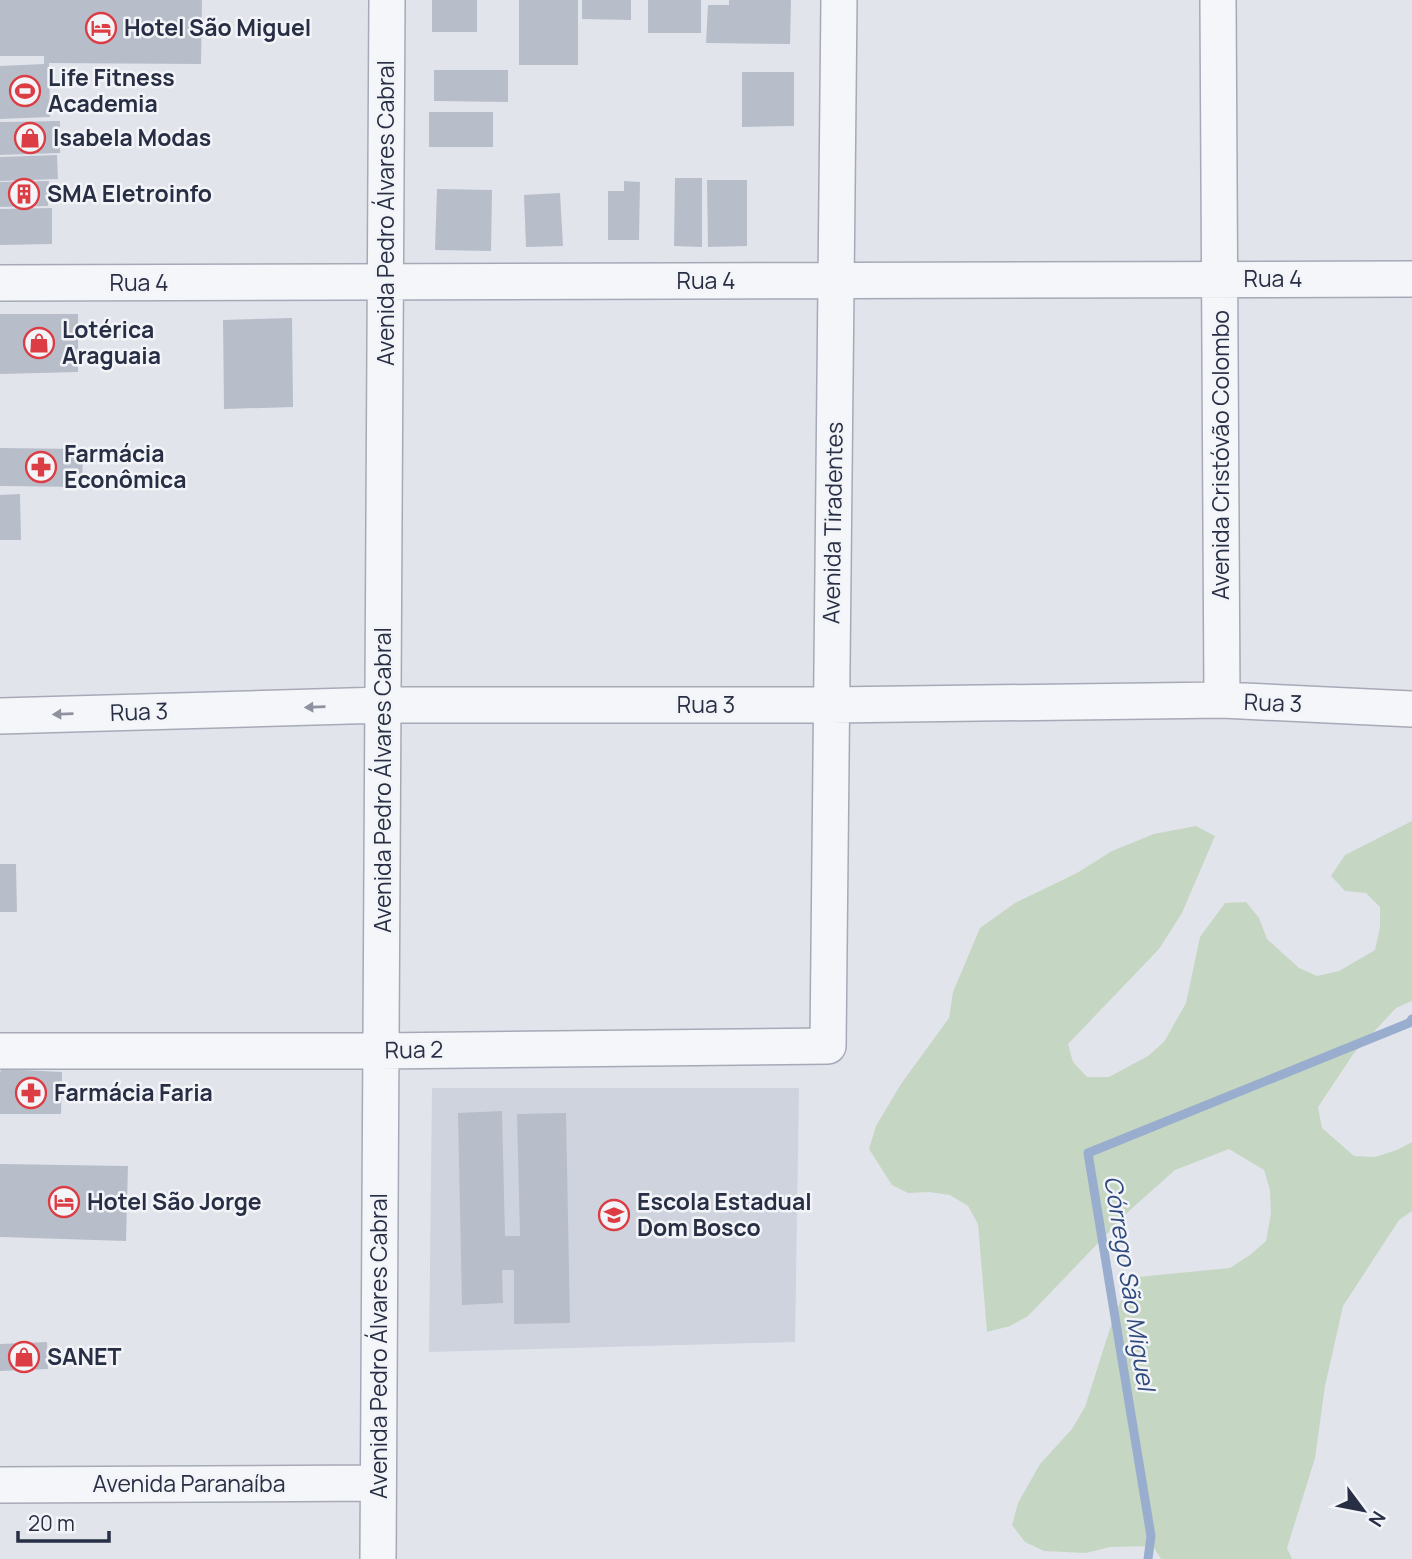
<svg xmlns="http://www.w3.org/2000/svg" width="1412" height="1559" font-family="Manrope,sans-serif">
<rect width="100%" height="100%" fill="#e2e4ec"/>
<!-- built -->
<path fill="#cfd3de" d="M432,1088H799L795,1342L429,1352Z"/>
<!-- green -->
<path fill="#c5d6c2" d="M1412,821V1001L1396,1008L1354,1053L1318,1107L1322,1128L1354,1156L1375,1157L1397,1150L1412,1142V1211L1399,1220L1343,1306L1325,1386L1315,1458L1287,1548L1292,1559H1161L1153,1546L1110,1547L1086,1553L1044,1551L1025,1542L1012,1525L1018,1503L1040,1464L1072,1429L1085,1407L1114,1316L1124,1294L1138,1277L1230,1268L1250,1255L1266,1241L1271,1213L1270,1190L1264,1170L1229,1149L1175,1170L1129,1211L1028,1316L1010,1326L987,1332L978,1224L968,1206L950,1195L929,1192L908,1193L892,1185L869,1149L876,1126L901,1084L949,1018L953,992L980,928L1015,903L1077,873L1112,851L1154,834L1196,826L1215,836L1182,913L1159,949L1068,1044L1073,1062L1087,1077H1109L1148,1056L1164,1042L1186,1003L1200,937L1225,903L1246,902L1259,918L1267,939L1299,968L1317,976L1339,971L1375,950L1380,927V907L1366,893L1345,891L1331,876L1345,855Z"/>
<g fill="none" stroke-linecap="round" stroke-linejoin="round">
<!-- stream -->
<path stroke="#99aecf" stroke-width="9" d="M1148,1559L1151,1536L1088,1153L1409,1023L1412,1019"/>
</g>
<!-- building -->
<path fill="#b8bdca" d="M0,0H202L201,64L49,63L50,117L0,119V66L44,64V56H0Z
M432,0H477V32H432Z
M519,0H578V65H519Z
M582,0H631V20L582,19Z
M648,0H701V33H648Z
M729,0H791L790,44L706,43L708,5H729Z
M434,70H508V102L434,101Z
M742,72H794V126L742,127Z
M429,112H493V147H429Z
M60,121V153L0,155V122Z
M57,155L58,179L0,181V157Z
M675,178H702V247L674,246Z
M707,180H747V246L708,247Z
M49,181L48,206L0,207V182Z
M624,181L640,182L639,240H608V191H624Z
M437,189L492,190L491,251L435,250Z
M560,193L563,246L526,247L524,195Z
M52,208V244L0,245V209Z
M0,314H78V372L0,374Z
M292,318L293,407L224,409L223,320Z
M0,448L83,449L82,487L0,486Z
M20,494L21,540H0V495Z
M0,864H16L17,912H0Z
M2,1069L62,1072L61,1114H0V1072Z
M502,1111L505,1236H520L517,1114L566,1113L570,1323L514,1324V1270H502L503,1303L462,1305L458,1113Z
M0,1164L128,1166L126,1241L0,1237Z
M47,1342L48,1369L0,1371V1344Z"/>
<g fill="none" stroke-linecap="round" stroke-linejoin="round">
<!-- street casing -->
<g stroke="#a6aab7" stroke-width="38">
<path id="street" d="M1218,0L1222,700
M0,283L1412,279
M0,716L383,705H831L1222,700L1412,709
M0,1051H381L828,1046L839,0
M0,1485L378,1483
M378,1559L387,0"/>
</g>
<!-- street -->
<use href="#street" stroke="#f5f6f9" stroke-width="35"/>
</g>
<!-- one-way arrows -->
<defs><path id="oneway-solid" d="M-6-.8H1V-3.2L6.5 0L1 3.2V.8H-6Z" transform="scale(1.75)"/></defs>
<g fill="#8e929f">
<use href="#oneway-solid" transform="translate(315 707) rotate(178)"/>
<use href="#oneway-solid" transform="translate(63 714) rotate(178)"/>
</g>
<!-- icons -->
<defs>
<g id="hotel-ring" transform="scale(1.575)"><circle r="9.5" fill="#f2f4f8" stroke="#dc3c43" stroke-width="1.5"/><path d="M-6-4.5h1.5V1H6V5H4.5V3h-9V5H-6ZM-4 0a1.8 1.8 0 1 1 3.6 0ZM.5 0V-2.5h3Q6-2.5 6 0Z" fill="#dc3c43"/></g>
<g id="stadium-ring" transform="scale(1.575)"><circle r="9.5" fill="#f2f4f8" stroke="#dc3c43" stroke-width="1.5"/><path d="M0-5a6.5 5 0 1 0 0 10a6.5 5 0 1 0 0-10ZM-3.5-1.8h7v3.6h-7Z" fill="#dc3c43"/></g>
<g id="shop-ring" transform="scale(1.575)"><circle r="9.5" fill="#f2f4f8" stroke="#dc3c43" stroke-width="1.5"/><path d="M-5-2.5h2.3a2.7 3.5 0 0 1 5.4 0H5L5.5 6h-11ZM-1.5-2.5h3a1.5 2.3 0 0 0-3 0Z" fill="#dc3c43"/></g>
<g id="building-ring" transform="scale(1.575)"><circle r="9.5" fill="#f2f4f8" stroke="#dc3c43" stroke-width="1.5"/><path d="M-4-6H4V6H1V3H-1V6H-4ZM-2.5-4.3h1.7v1.8h-1.7ZM.8-4.3h1.7v1.8H.8ZM-2.5-1h1.7V.8h-1.7ZM.8-1h1.7V.8H.8Z" fill="#dc3c43"/></g>
<g id="pharmacy-ring" transform="scale(1.575)"><circle r="9.5" fill="#f2f4f8" stroke="#dc3c43" stroke-width="1.5"/><path d="M-2-6h4v4h4v4h-4v4h-4v-4h-4v-4h4Z" fill="#dc3c43"/></g>
<g id="school-ring" transform="scale(1.575)"><circle r="9.5" fill="#f2f4f8" stroke="#dc3c43" stroke-width="1.5"/><path d="M0-5L7-2L0 1L-7-2ZM-4 1L0 2.5L4 1V4Q0 6-4 4Z" fill="#dc3c43"/></g>
</defs>
<g fill-rule="evenodd">
<use href="#hotel-ring" x="101" y="28"/>
<use href="#stadium-ring" x="25" y="91"/>
<use href="#shop-ring" x="30" y="138"/>
<use href="#building-ring" x="24" y="194"/>
<use href="#shop-ring" x="39" y="343"/>
<use href="#pharmacy-ring" x="41" y="467"/>
<use href="#pharmacy-ring" x="31" y="1093"/>
<use href="#hotel-ring" x="64" y="1202"/>
<use href="#school-ring" x="614" y="1215"/>
<use href="#shop-ring" x="24" y="1357"/>
</g>
<g text-anchor="middle" stroke-width="5" stroke-linejoin="round" paint-order="stroke">
<!-- poi labels -->
<g font-size="23" font-weight="bold" fill="#282f45" stroke="#f2f4f8" text-anchor="start">
<text x="124" y="36">Hotel São Miguel</text>
<text x="48" y="86">Life Fitness<tspan x="48" dy="26">Academia</tspan></text>
<text x="53" y="146">Isabela Modas</text>
<text x="47" y="202">SMA Eletroinfo</text>
<text x="62" y="338">Lotérica<tspan x="62" dy="26">Araguaia</tspan></text>
<text x="64" y="462">Farmácia<tspan x="64" dy="26">Econômica</tspan></text>
<text x="54" y="1101">Farmácia Faria</text>
<text x="87" y="1210">Hotel São Jorge</text>
<text x="637" y="1210">Escola Estadual<tspan x="637" dy="26">Dom Bosco</tspan></text>
<text x="47" y="1365">SANET</text>
</g>
<!-- street labels -->
<g font-size="23" fill="#282f45" stroke="#f2f4f8">
<text transform="translate(386 213) rotate(-90)" y="8">Avenida Pedro Álvares Cabral</text>
<text x="1273" y="287">Rua 4</text>
<text x="706" y="289">Rua 4</text>
<text x="139" y="291">Rua 4</text>
<text transform="translate(1221 455) rotate(-90)" y="8">Avenida Cristóvão Colombo</text>
<text transform="translate(833 523) rotate(-89)" y="8">Avenida Tiradentes</text>
<text transform="translate(1273 703) rotate(2)" y="8">Rua 3</text>
<text x="706" y="713">Rua 3</text>
<text transform="translate(139 712) rotate(-2)" y="8">Rua 3</text>
<text transform="translate(383 780) rotate(-90)" y="8">Avenida Pedro Álvares Cabral</text>
<text transform="translate(414 1050) rotate(-1)" y="8">Rua 2</text>
<text transform="translate(379 1346) rotate(-90)" y="8">Avenida Pedro Álvares Cabral</text>
<text x="189" y="1492">Avenida Paranaíba</text>
</g>
<!-- water labels -->
<g font-size="24" font-style="italic" fill="#2e497e" stroke="#f2f4f8">
<text transform="translate(1129 1283) rotate(81)" y="8">Córrego São Miguel</text>
</g>
</g>
<!-- north arrow -->
<g transform="translate(1363 1510) rotate(122)" stroke="#f2f4f8" stroke-width="5" paint-order="stroke">
<path d="M0-5L12 26L0 18L-12 26Z" fill="#282f45"/>
<text y="-10" font-size="19" font-weight="bold" text-anchor="middle" fill="#282f45">N</text>
</g>
<!-- scale -->
<path d="M18 1531v10h91v-10" fill="none" stroke="#282f45" stroke-width="3.5"/>
<text x="28" y="1531" font-size="21" fill="#282f45" stroke="#f2f4f8" stroke-width="5" paint-order="stroke">20 m</text>
</svg>
